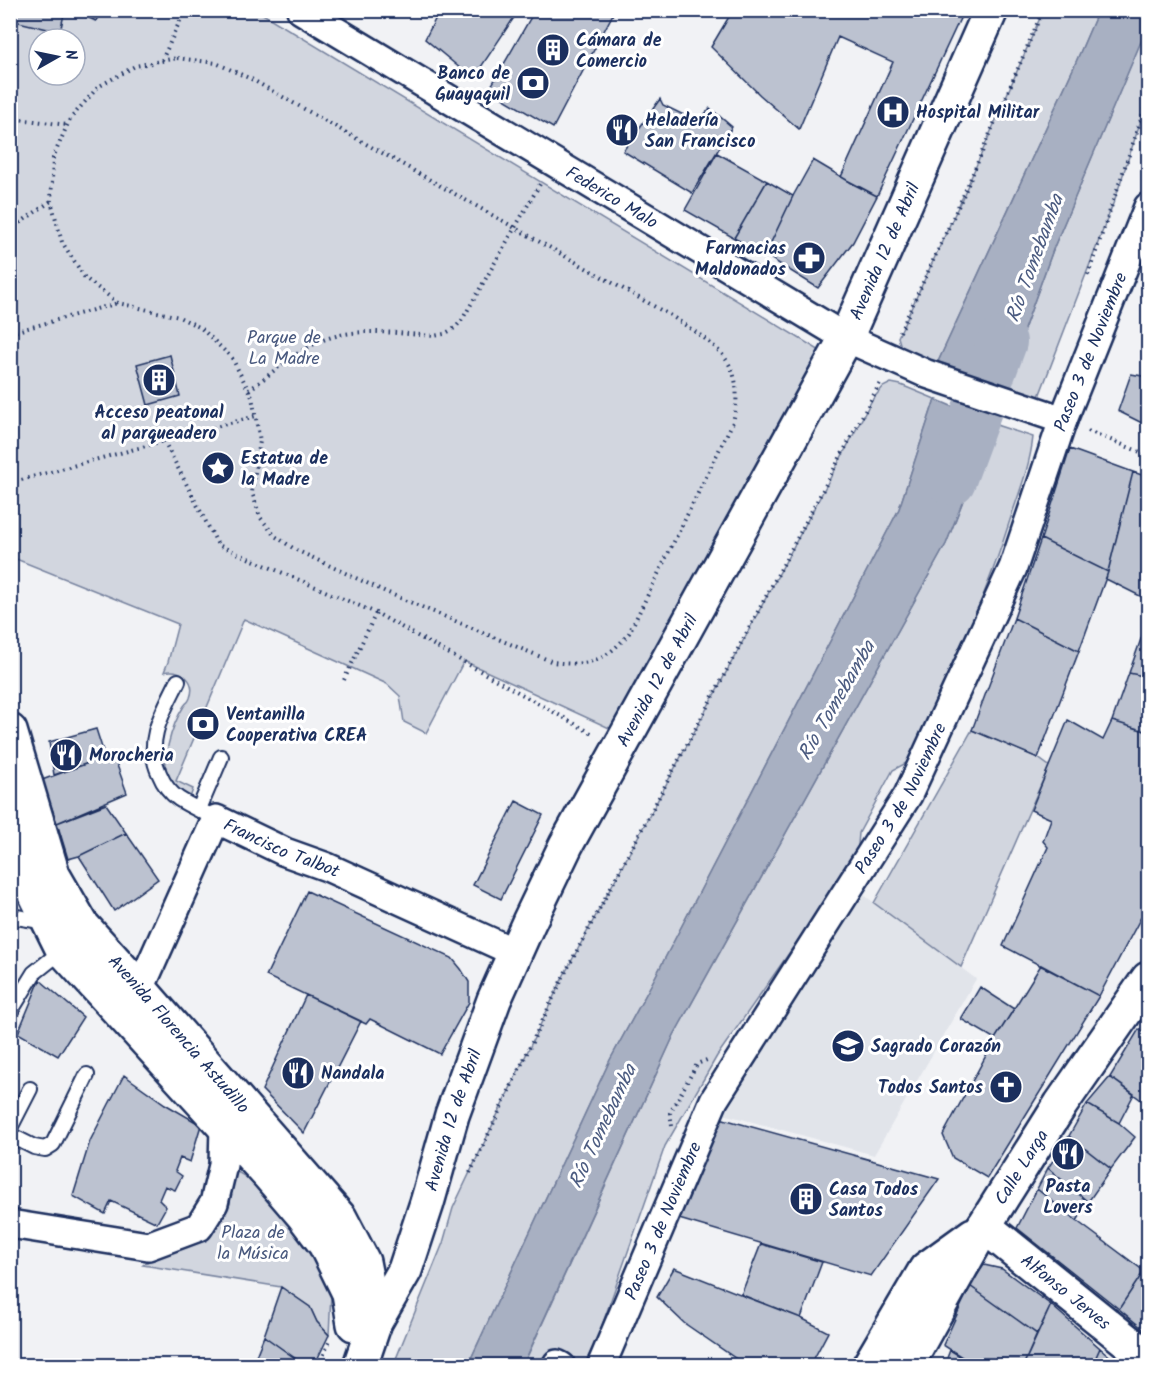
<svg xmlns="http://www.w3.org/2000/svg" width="1159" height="1376" font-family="Kalam,sans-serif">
<rect width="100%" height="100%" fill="#f1f2f5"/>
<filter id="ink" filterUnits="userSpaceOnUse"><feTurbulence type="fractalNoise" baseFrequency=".0167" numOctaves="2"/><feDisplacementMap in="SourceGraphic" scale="12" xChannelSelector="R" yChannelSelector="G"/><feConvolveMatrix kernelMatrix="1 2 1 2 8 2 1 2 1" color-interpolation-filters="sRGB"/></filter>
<g filter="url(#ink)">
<!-- built -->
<path fill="#e1e4ea" d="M860,892L976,979L874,1155L716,1112Z"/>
<!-- green -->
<path fill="#d2d6df" stroke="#76829e" stroke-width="1.5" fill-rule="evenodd" d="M10,11H73L95,21L101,11H258L822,352L618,732L464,661L426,733L404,722L400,696L387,684L244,619L176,781L193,789L190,798C181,795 178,791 172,784C157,766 173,723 184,706C189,699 187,705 190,698C197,680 180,668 164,672L168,662L178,624L11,557ZM39,39H75V75H39Z
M1043,11H1098L1073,69L937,364L912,354L901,347L898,337L964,194Z
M1148,24V99L1116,196L1038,399L1003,387L1054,247Z
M891,383L901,385L935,399L899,509L651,985L610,1060L468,1365L393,1366L443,1243L453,1208L564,975L872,400L883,387Z
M993,424L1033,437C1030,466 1019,493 1010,520C984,604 946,682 910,761L893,770L859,833L857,856L717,1056L665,1146L598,1337L584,1365L523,1366L674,1035L946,544Z
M972,730L1038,758L1049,766L961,967L874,903Z
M234,1170L246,1177L272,1201L305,1242L331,1294L329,1335L317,1322L310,1307L281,1287L143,1265L170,1247L211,1233L230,1204Z"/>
<!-- water -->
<path fill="#a8b0c2" stroke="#707c9a" stroke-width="1.5" d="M1098,11H1148V25L1054,247L1003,387L937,364L1073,69Z
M935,399L993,424L946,544L674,1035L523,1365H468L610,1060L651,985L899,509Z"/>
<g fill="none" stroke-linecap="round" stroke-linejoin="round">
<!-- river -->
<path stroke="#a8b0c2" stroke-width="50" d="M951,480L1002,342"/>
</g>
<!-- building -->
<path fill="#bcc2d0" stroke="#1b2f5e" stroke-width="1.5" d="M10,10H65L60,32L10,20Z
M74,10H101L96,21Z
M440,10H519L473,79L425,39Z
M535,10H615L553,128L489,90Z
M733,10H964L877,196L841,177L893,62L838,37L799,129L760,95L711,47Z
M660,99L663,105L698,122L710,108L732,127L692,193L623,151Z
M717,153L767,181L734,238L685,210Z
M813,160L855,185L877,196L853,242L818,288L765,255L793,196Z
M767,181L793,196L765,255L734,238Z
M170,355L180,396L148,405L137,364Z
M1131,374L1148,377V426L1118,411Z
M1070,449L1133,472L1108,572L1041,539Z
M1133,472L1148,477V600L1106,579Z
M1041,539L1108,572L1079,651L1014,618Z
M1014,618L1079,651L1038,758L972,730Z
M1147,622H1148V677L1129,673Z
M1129,673L1148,677V732L1112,721Z
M1068,720L1103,740L1112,721L1148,732V904L1099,996L1003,946L1048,847L1043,841L1051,819L1031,810Z
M96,729L105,757L54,775L49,742Z
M113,754L127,793L57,823L42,780Z
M516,801L543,815L501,899L473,885Z
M106,804L126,833L79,856L68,859L57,823Z
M126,833L158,879L114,911L79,856Z
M307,891L452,958L461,969L469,982V1002L440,1054L370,1019L366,1024L266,976Z
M1041,965L1099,996L987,1178L953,1158L943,1135L995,1039Z
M40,980L83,1017L58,1056L18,1033Z
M980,987L1014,1009L995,1039L961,1019Z
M306,995L361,1021L304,1133L262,1090Z
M1139,1029L1148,1036V1105L1110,1077Z
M124,1075L165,1104L201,1125L190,1162L180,1158L175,1171L182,1176L175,1190L165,1186L159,1200L166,1207L157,1223L111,1201L105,1214L73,1196L90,1141Z
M1110,1077L1134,1094L1119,1123L1087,1104Z
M1087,1104L1119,1123L1135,1137L1111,1169L1069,1136Z
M720,1118L939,1179L871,1276L679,1219Z
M1069,1136L1111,1169L1088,1202L1048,1168Z
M1048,1168L1088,1202L1077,1221L1037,1189Z
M1037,1189L1077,1221L1144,1271L1119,1309L1017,1228Z
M761,1244L822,1262L801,1318L741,1295Z
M984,1265L1002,1269L1051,1305L1037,1334L970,1286Z
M674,1268L801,1318L828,1332L810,1366H751L738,1360L684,1323L657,1297Z
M1144,1271L1148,1274V1333L1119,1309Z
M970,1286L1037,1334L1023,1366H976L943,1345Z
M281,1287L310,1307L317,1322L329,1335L314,1366H306L264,1336Z
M1051,1305L1100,1348L1092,1366H1023Z
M264,1336L306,1366H252Z
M1100,1348L1121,1366H1092Z
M950,1350L976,1366H944Z"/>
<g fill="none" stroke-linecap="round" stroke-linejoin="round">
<!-- lane casing -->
<g stroke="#1b2f5e" stroke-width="18">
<path id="lane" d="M178,681C164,710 144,741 159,773C163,783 170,793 179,799C190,806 204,812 216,819
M199,809L221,757
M10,916L47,922
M10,1012L34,973L63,950
M10,1128L30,1089
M10,1135L34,1147L45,1149L53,1144L87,1075"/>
</g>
<!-- street casing -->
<g stroke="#1b2f5e" stroke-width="32">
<g id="street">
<path id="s1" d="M301,10L846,338L927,374L1063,420"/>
<path id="s2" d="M140,989L216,819L285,852L327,867L516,953"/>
<path d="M10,1224L148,1246L199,1227L214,1203L223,1165L224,1126"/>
<path d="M557,1364L561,1366"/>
<path id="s3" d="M601,1366L714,1100L908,795L1013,568L1063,420L1148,207"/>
</g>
</g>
<!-- secondary casing -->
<g stroke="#1b2f5e" stroke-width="38">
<g id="secondary">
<path id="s4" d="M10,731L53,875L82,925L140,989L340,1218L363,1262L375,1322"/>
<path d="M10,818L31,885L63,950L268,1174L303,1215L325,1244L349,1293L354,1324"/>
<path id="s5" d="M984,1226L1148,1358"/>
<path id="s6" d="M360,1366L375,1322L405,1270L427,1203L452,1115L494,1000L529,922L566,845L846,338L991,10"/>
<path d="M869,1366L926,1269L973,1235"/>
<path id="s7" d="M906,1366L984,1226L1061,1104L1148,979"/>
</g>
</g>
<!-- path -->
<path stroke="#1b2f5e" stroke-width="4" stroke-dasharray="1.5 4.5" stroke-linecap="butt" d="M177,58L216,63L251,79L673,317C718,347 747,362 733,422L629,633C606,661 589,667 553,662L386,592L296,550L275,536L260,517L252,492L260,441L252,397L232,358L201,328L179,317L118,303L85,278L62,242L51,201L53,158L70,119L98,87L135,66Z
M162,60L185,10
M10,118L67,125
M10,230L51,201
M1088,275L1148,99
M900,332L964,194L1043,10
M10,333L118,303
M249,390C275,371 303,344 336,336C366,328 402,334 434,336L444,334L455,328L462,320L540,184
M1088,431L1148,455
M164,441L218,545L376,613L593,734
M10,483L256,416
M344,680L376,613
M672,1126L670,1113L697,1064L707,1060
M470,1173L564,975L880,383
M319,1366L330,1340"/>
<!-- lane -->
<use href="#lane" stroke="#fff" stroke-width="14"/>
<!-- street -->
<use href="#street" stroke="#fff" stroke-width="27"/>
<!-- secondary -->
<use href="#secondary" stroke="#fff" stroke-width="33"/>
</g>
</g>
<!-- icons -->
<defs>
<g id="building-disc" transform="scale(1.725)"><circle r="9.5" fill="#1b2f5e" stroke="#fff"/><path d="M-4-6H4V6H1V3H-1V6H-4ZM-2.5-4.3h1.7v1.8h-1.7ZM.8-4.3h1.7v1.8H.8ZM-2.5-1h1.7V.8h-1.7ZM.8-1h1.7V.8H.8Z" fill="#fff"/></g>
<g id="bank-disc" transform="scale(1.725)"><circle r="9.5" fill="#1b2f5e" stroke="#fff"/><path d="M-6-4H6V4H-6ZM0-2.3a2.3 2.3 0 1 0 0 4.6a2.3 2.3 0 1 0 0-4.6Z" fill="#fff"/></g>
<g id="hospital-disc" transform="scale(1.725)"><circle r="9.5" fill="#1b2f5e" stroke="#fff"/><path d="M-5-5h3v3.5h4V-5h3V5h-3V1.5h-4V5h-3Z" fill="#fff"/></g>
<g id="restaurant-disc" transform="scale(1.725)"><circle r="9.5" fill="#1b2f5e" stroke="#fff"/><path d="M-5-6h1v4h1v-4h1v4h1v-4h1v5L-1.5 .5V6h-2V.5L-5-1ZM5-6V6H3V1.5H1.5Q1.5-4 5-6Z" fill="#fff"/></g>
<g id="pharmacy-disc" transform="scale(1.725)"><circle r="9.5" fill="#1b2f5e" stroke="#fff"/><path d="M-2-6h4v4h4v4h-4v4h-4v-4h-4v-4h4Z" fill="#fff"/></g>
<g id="sight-disc" transform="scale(1.725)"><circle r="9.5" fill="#1b2f5e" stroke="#fff"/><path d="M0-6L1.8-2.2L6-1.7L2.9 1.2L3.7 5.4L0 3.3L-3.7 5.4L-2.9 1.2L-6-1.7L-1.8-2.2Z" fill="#fff"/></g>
<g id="school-disc" transform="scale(1.725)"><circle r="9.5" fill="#1b2f5e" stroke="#fff"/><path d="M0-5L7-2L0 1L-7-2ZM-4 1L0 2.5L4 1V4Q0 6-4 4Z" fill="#fff"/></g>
<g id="church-disc" transform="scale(1.725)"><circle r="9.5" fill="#1b2f5e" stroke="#fff"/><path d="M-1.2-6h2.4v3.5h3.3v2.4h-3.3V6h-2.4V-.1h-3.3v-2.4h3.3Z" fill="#fff"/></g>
</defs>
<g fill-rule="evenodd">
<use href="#building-disc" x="553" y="50"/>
<use href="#bank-disc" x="533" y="83"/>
<use href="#hospital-disc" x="893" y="112"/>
<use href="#restaurant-disc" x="622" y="130"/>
<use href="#pharmacy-disc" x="809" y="258"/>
<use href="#building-disc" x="159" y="380"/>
<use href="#sight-disc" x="218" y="468"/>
<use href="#bank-disc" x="203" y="724"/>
<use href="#restaurant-disc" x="66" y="755"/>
<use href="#school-disc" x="848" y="1046"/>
<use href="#restaurant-disc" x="298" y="1073"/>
<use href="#church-disc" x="1006" y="1087"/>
<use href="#restaurant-disc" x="1068" y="1154"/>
<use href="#building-disc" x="806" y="1199"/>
</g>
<g text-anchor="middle" stroke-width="6" stroke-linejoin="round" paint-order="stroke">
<!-- poi labels -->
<g font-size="18" font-weight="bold" fill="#1b2f5e" stroke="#fff" text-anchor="start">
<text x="576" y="46">Cámara de<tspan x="576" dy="21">Comercio</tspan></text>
<text x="510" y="79" text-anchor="end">Banco de<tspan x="510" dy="21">Guayaquil</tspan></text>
<text x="916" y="118">Hospital Militar</text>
<text x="645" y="126">Heladería<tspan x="645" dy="21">San Francisco</tspan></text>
<text x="786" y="254" text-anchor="end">Farmacias<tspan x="786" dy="21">Maldonados</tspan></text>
<text x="159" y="418" text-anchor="middle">Acceso peatonal<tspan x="159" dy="21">al parqueadero</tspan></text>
<text x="241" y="464">Estatua de<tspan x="241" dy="21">la Madre</tspan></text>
<text x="226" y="720">Ventanilla<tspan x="226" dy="21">Cooperativa CREA</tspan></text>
<text x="89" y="761">Morocheria</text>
<text x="871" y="1052">Sagrado Corazón</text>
<text x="321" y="1079">Nandala</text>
<text x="983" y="1093" text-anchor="end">Todos Santos</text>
<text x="1068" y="1192" text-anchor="middle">Pasta<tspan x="1068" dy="21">Lovers</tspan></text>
<text x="829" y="1195">Casa Todos<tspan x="829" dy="21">Santos</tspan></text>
</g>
<!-- street labels -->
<g font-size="18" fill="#1b2f5e" stroke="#fff">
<text dy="6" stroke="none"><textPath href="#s1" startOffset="363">Federico Malo</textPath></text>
<text dy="6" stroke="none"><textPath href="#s6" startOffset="1236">Avenida 12 de Abril</textPath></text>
<text dy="6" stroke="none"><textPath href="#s3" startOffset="1130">Paseo 3 de Noviembre</textPath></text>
<text dy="6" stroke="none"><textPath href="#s6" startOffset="750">Avenida 12 de Abril</textPath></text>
<text dy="6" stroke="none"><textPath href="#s3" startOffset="644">Paseo 3 de Noviembre</textPath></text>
<text dy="6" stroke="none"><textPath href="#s2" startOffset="258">Francisco Talbot</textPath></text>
<text dy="6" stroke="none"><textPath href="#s4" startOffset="354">Avenida Florencia Astudillo</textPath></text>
<text dy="6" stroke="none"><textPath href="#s6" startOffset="264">Avenida 12 de Abril</textPath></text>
<text dy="6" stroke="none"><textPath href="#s7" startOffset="230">Calle Larga</textPath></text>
<text dy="6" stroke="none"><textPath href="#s3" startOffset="158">Paseo 3 de Noviembre</textPath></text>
<text dy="6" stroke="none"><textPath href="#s5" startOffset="105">Alfonso Jerves</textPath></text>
</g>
<!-- park labels -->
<g font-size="18" fill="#49597e" stroke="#fff">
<text x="284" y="343">Parque de<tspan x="284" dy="21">La Madre</tspan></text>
<text x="253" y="1238">Plaza de<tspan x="253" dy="21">la Música</tspan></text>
</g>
<!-- water labels -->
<g font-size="20" font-style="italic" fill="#4c5c81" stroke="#fff">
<text transform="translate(1034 258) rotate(-70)" y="7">Río Tomebamba</text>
<text transform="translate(836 700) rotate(-60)" y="7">Río Tomebamba</text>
<text transform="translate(602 1126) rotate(-65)" y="7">Río Tomebamba</text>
</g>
</g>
<!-- margin -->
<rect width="1159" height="1376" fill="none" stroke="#fff" stroke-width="36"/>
<rect x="18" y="18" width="1123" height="1340" fill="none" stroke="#1b2f5e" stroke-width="2" filter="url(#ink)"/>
<!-- north arrow -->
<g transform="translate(57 57) rotate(81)"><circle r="28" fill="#ffffff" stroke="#a4acbf" stroke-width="1.5"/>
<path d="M0-4.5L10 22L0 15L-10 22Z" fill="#1b2f5e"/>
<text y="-9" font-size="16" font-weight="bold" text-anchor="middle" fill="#1b2f5e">N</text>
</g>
</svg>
